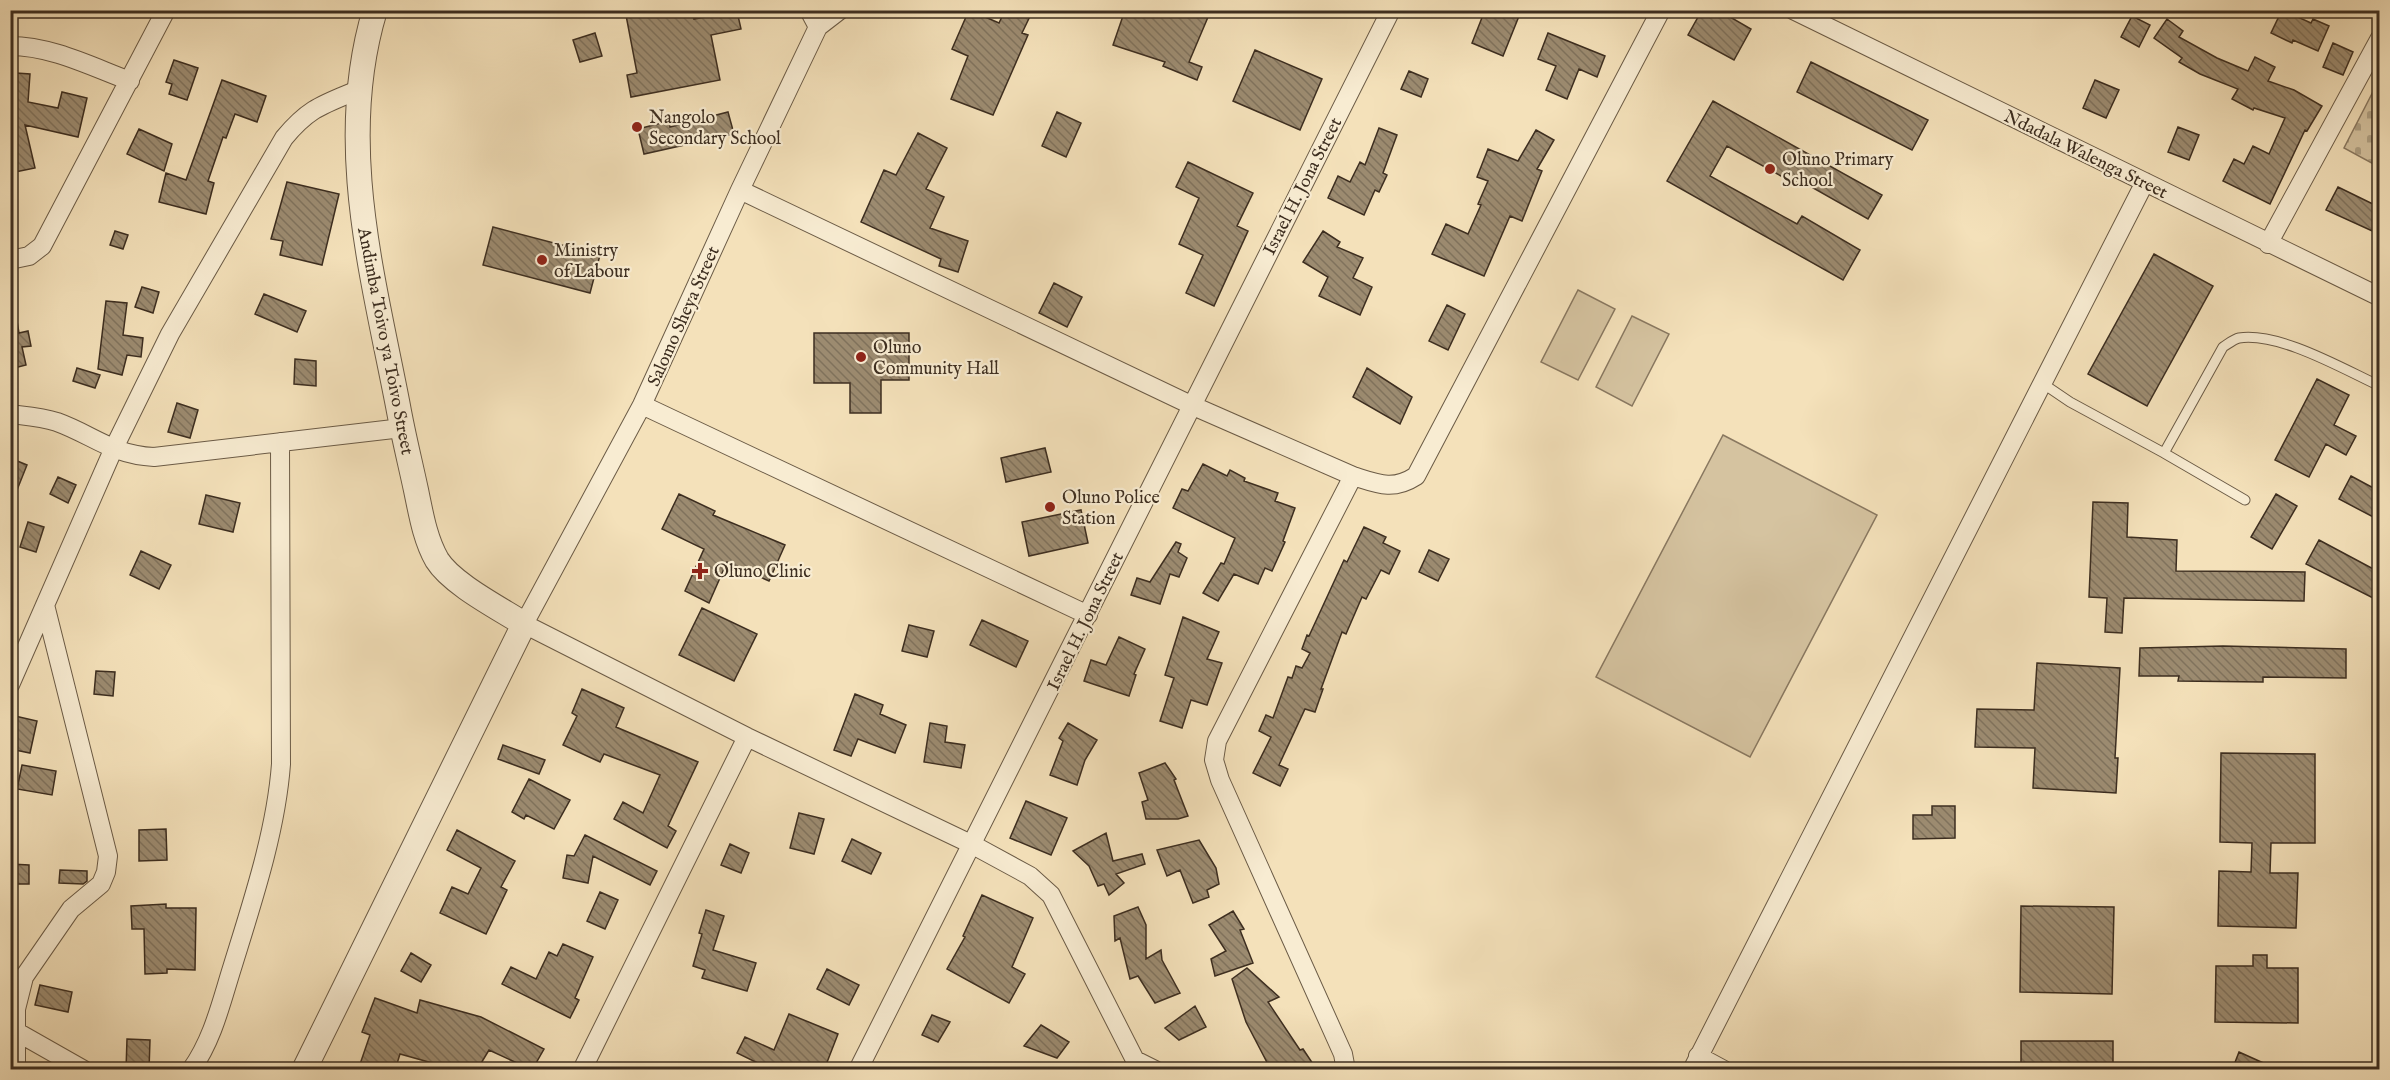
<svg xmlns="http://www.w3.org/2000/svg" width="2390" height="1080" font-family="'IM FELL English',serif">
<defs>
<pattern id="cemetery-stones" width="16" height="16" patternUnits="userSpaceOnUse" patternTransform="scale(1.5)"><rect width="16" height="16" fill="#d5c3a0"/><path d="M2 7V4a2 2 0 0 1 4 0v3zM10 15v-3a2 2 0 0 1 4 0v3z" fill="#ae9f82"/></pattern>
<pattern id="building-back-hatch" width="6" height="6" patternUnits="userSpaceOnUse" patternTransform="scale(1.5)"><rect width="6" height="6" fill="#9c8b70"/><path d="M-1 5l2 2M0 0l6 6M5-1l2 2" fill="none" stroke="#80725c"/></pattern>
</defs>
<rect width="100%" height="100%" fill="#f4e1ba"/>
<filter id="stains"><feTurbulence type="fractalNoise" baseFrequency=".00333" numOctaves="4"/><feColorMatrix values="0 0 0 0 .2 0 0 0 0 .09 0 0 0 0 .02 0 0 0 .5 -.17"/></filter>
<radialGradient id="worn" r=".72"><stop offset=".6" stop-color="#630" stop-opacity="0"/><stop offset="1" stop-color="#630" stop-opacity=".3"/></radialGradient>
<!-- green -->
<path fill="#d5c3a0" stroke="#897860" stroke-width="1.5" d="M1578,290L1615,309L1578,380L1541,362Z
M1632,316L1669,334L1632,406L1596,387Z
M1723,435L1877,515L1750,757L1596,677Z"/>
<!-- cemetery -->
<path fill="url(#cemetery-stones)" stroke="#897860" stroke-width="1.5" d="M2379,80V167L2344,148Z"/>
<!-- building -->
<path fill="url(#building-back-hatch)" stroke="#3d2e20" stroke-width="1.5" d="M625,10H693L694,19L737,11L741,29L711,35L720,80L631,97L627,75L637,73Z
M969,10L999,23L1005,10H1033L1022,33L1028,35L993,115L951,99L968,56L952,49Z
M1125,10H1211L1189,62L1202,67L1197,80L1163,66L1165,62L1113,45Z
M1485,10H1507L1519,16L1503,56L1472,43Z
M1702,10H1718L1751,29L1734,60L1688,35Z
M2282,10L2311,23L2313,19L2329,26L2318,51L2293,40L2292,43L2271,33Z
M2132,16L2150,25L2139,47L2121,37Z
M2167,19L2183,31L2179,37L2217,58L2248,71L2255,57L2275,67L2268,81L2294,90L2322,106L2307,131L2305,130L2270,204L2223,181L2234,159L2244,164L2253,146L2269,154L2285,118L2254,108L2253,110L2232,99L2238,89L2200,74L2179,62L2182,58L2154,38Z
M595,33L602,56L580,62L573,40Z
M1548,33L1605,56L1597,77L1579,69L1567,99L1546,90L1556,66L1538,59Z
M2333,43L2353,52L2343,75L2323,67Z
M1255,50L1322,79L1300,130L1233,101Z
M174,60L198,68L187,100L169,94L172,84L166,82Z
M1811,62L1928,120L1912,150L1797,92Z
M1409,71L1428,79L1421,97L1401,89Z
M16,73L30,74L28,102L58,108L62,92L87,98L78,137L25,125L35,168L10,173Z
M222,80L266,96L257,122L235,114L226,138L223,137L208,181L214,183L206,214L159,202L166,173L186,180Z
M2095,80L2119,90L2106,118L2083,108Z
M1713,101L1882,195L1868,219L1801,181L1799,186L1727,146L1710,176L1797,224L1802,216L1860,250L1843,280L1667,181Z
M728,112L734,134L644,154L638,129L669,121L670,127Z
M1057,112L1081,123L1066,157L1042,146Z
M2178,127L2199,135L2189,160L2168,152Z
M1379,128L1397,135L1383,173L1387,175L1379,192L1375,190L1364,215L1328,198L1338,176L1350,182L1360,162L1365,165Z
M139,129L172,144L164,171L127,154Z
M1536,130L1554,140L1537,169L1542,171L1522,221L1510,216L1484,276L1432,254L1446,224L1468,234L1481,205L1478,204L1488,181L1477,177L1488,149L1518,161Z
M918,133L947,148L926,189L944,197L930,228L968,241L958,272L939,266L941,259L861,222L884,170L896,175Z
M1188,162L1253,193L1237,226L1248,231L1214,306L1186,293L1203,255L1179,244L1199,198L1176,187Z
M287,182L339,194L322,265L280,255L283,241L271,239Z
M2338,187L2379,207V234L2326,210Z
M493,227L600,255L590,293L483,265Z
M115,231L128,235L123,249L110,245Z
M1323,231L1340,242L1337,247L1363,258L1353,278L1372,287L1360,315L1319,296L1328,277L1303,262Z
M2154,254L2213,286L2147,406L2088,374Z
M1054,283L1082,297L1067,327L1039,313Z
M142,287L159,292L153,313L135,307Z
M264,294L306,311L297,332L255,314Z
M106,301L127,303L123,335L143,338L141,357L127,355L122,375L98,369Z
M1447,305L1465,314L1448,350L1429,341Z
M17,321L19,333L28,331L31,346L22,347L26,365L10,369V322Z
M814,333H909V380H881V413H850V383H814Z
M295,359L316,361V386L294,384Z
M77,368L100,375L95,388L73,381Z
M1367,368L1412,397L1400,424L1353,397Z
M2317,379L2349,395L2334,425L2356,436L2346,455L2326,444L2309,477L2275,460Z
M177,403L198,410L190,438L168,432Z
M1045,448L1051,472L1006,482L1001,458Z
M10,458L27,465L11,505H10Z
M1203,464L1227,476L1230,470L1245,478L1244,481L1278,493L1275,501L1295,508L1283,541L1285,542L1272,571L1265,568L1258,584L1234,574L1218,601L1203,593L1221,563L1224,564L1235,538L1173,508L1182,489L1188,491Z
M2351,476L2379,491V520L2339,499Z
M58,477L76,485L68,503L50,494Z
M679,494L715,511L713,515L785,545L769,581L727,562L709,603L685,591L704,549L662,529Z
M2276,494L2297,506L2272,549L2251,537Z
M206,495L240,503L233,532L199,524Z
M2093,502L2128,503L2127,537L2177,540L2176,571L2305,572L2304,601L2124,598L2122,633L2105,632L2107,598L2089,597Z
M1081,510L1088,543L1029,556L1022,522Z
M28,522L44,527L36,552L20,547Z
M1364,527L1386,537L1383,543L1400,551L1389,574L1381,570L1366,599L1362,597L1346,634L1342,632L1321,689H1323L1315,712L1305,709L1279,765L1288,769L1280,786L1253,773L1271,737L1259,731L1266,715L1273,718L1288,677L1292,678L1296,666L1302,668L1310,653L1302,649L1307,635L1309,636L1344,560L1347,562Z
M2319,540L2379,572V601L2306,564Z
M1176,542L1181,544L1178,552L1187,558L1179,577L1170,574L1160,604L1131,595L1137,578L1150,582Z
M1429,550L1449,559L1438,581L1419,572Z
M141,551L171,565L159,589L130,575Z
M702,608L757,634L734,681L679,655Z
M1183,617L1219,632L1207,659L1222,663L1207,705L1191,700L1182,728L1160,721L1174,678L1165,675Z
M982,620L1028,641L1016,667L970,645Z
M909,625L934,631L927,657L902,651Z
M1119,637L1145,649L1134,674L1136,675L1129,696L1084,681L1091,660L1106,665Z
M2223,646L2346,649V678L2263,677V682L2178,681L2179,676H2139L2140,648Z
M2037,663L2120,668L2115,758H2118L2116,793L2033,788L2035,748L1975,747L1977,709L2034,710Z
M96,671L115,672L113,696L94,694Z
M582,689L624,708L616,727L698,762L668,826L676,831L667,848L614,819L623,802L643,813L660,775L604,754L600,762L563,745L577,716L572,713Z
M855,694L883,705L880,714L906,725L895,753L858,739L851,756L834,750Z
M15,716L37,721L30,753L10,749Z
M930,723L947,726L945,742L965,745L961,768L924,762Z
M1068,723L1097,740L1085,760L1077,785L1050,775L1063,741L1059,738Z
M503,745L545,760L539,774L498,759Z
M2221,753L2315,754V843H2271L2270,873H2298L2296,928L2218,926L2219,871L2251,872L2252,843L2220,842Z
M1165,763L1176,779L1174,780L1188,816L1178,819H1146L1142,802L1148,800L1139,773Z
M22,765L56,771L52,795L17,789Z
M529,779L570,800L554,829L526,815L524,819L512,812Z
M1026,801L1067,818L1051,855L1010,838Z
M1932,806H1955V838L1913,839V815H1932Z
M799,813L824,819L814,854L790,848Z
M166,829L167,860L139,861V830Z
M457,830L515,861L501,887L507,890L486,934L440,913L452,887L468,894L481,868L447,850Z
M1106,833L1113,861L1142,854L1145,864L1116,874L1124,883L1109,895L1104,884L1098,886L1089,866L1073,851Z
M585,835L657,871L650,885L593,856L588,883L563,878L567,855L574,856Z
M852,839L881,853L871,874L842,861Z
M1199,840L1216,868L1219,884L1207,890L1209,897L1193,903L1180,870L1167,876L1157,850Z
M730,844L749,853L741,873L721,865Z
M10,864L29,865V884H10Z
M60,870L87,871V881L83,884L59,883Z
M600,892L618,900L605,929L587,921Z
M982,895L1033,918L1012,967L1025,974L1009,1003L947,969L965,937L963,936Z
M166,904V908H196L195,970L167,969V973L145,974L144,929H132L131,906Z
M2021,906L2114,907L2112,994L2020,992Z
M1138,907L1146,925V959L1161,950L1162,960L1180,993L1155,1003L1138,976L1130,979L1120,938L1115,941L1114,916Z
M706,910L724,916L713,950L756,963L747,991L702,978L705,970L693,966L702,934L699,933Z
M1233,911L1244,929L1240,930L1253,963L1215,976L1211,959L1226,951L1209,925Z
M563,944L593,957L575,998L579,1000L570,1018L502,984L511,967L536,979L549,952L557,956Z
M411,953L431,965L421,982L401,971Z
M2253,955H2267V968H2298V1023L2215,1022L2216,966H2253Z
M1247,968L1279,997L1268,1002L1300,1050L1303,1049L1317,1070H1271L1246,1022L1232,979Z
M827,969L859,985L849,1005L817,989Z
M40,985L72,992L68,1012L35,1005Z
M375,998L417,1013L420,1000L481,1017L544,1049L532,1070L489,1050L477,1070H457L400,1054L395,1070H358L370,1035L362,1032Z
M1195,1006L1206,1027L1179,1040L1165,1028Z
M789,1014L838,1034L824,1070H772L737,1053L745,1037L774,1050Z
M932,1015L950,1022L938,1042L922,1035Z
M1041,1025L1069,1042L1057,1058L1024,1046Z
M127,1039L150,1040L149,1070H126Z
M2021,1041H2113V1070H2021Z
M2239,1052L2279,1070H2232Z"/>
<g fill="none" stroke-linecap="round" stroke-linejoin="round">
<!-- service casing -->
<g stroke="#6b5b46" stroke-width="11">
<path id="service" d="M2042,383L2070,402L2164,453L2223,347C2228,344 2234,339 2239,338C2280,332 2343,369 2380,386
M2164,453L2245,500"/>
</g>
<!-- minor casing -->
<g stroke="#6b5b46" stroke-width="20">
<path id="minor" d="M809,10L818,27
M840,10L818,27L740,190L642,405L524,624L747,737L973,845L1030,876L1051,895L1135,1060L1155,1070
M1793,10L2380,297
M10,46C52,46 92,67 130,81
M740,190L1191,405L1353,476L1217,741L1214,760L1220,780L1343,1054L1346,1070
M2268,244L2380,38
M10,260L29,256L42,246L166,10
M642,405L1088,615
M10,414C26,416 42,417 57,422C93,435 112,455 154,457L402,428
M1353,476C1378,484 1393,491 1416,476L1661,10
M10,685L113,450L170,334L284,138C309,108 322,105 358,90
M17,1032L84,1070
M1698,1056L1724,1070
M16,1070V1009L24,977L71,909L101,884L106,872L108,856L45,605
M191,1070C213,1039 221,1003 232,968C252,903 276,832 281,764L280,442
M582,1070L747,737
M858,1070L1391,10
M1692,1070L2145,182"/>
</g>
<!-- tertiary casing -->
<g stroke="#6b5b46" stroke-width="26">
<path id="tertiary" d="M304,1070L524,624C499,608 452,584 437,560C425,539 421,514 416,490C410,462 403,434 398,406C373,276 335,142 375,10"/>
</g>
<!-- service -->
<use href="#service" stroke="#f8ecd2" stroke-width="9"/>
<!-- minor -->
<use href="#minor" stroke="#f8ecd2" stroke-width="18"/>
<!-- tertiary -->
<use href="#tertiary" stroke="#f8ecd2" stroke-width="24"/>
</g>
<!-- markers -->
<g fill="#8f2418" stroke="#f8ecd2" stroke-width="2">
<circle cx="637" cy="127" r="6"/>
<circle cx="1770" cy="169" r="6"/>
<circle cx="542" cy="260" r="6"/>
<circle cx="861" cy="357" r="6"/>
<circle cx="1050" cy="507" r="6"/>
<path d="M697 562h6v6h6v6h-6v6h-6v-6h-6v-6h6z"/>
</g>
<g text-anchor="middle" stroke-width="4.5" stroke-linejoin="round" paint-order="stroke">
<!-- poi labels -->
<g font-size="18" fill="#3d2e20" stroke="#f8ecd2" text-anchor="start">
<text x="649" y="123">Nangolo<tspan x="649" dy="21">Secondary School</tspan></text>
<text x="1782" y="165">Oluno Primary<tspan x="1782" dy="21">School</tspan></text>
<text x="554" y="256">Ministry<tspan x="554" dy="21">of Labour</tspan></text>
<text x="873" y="353">Oluno<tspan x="873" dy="21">Community Hall</tspan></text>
<text x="1062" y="503">Oluno Police<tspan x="1062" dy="21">Station</tspan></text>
<text x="714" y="577">Oluno Clinic</text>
</g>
<!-- street labels -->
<g font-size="18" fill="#3d2e20" stroke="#f8ecd2">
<text transform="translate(2086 154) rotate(26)" y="6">Ndadala Walenga Street</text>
<text transform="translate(1302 186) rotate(-63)" y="6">Israel H. Jona Street</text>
<text transform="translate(683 316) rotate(-66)" y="6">Salomo Sheya Street</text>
<text transform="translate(386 341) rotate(79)" y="6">Andimba Toivo ya Toivo Street</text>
<text transform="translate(1085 621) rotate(-64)" y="6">Israel H. Jona Street</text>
</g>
</g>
<!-- margin -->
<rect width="2390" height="1080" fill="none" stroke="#f4e1ba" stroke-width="36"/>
<rect x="12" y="12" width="2366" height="1056" fill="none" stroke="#3d2e20" stroke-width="3"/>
<rect x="18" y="18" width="2354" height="1044" fill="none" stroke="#3d2e20" stroke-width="1.5"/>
<rect width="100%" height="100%" filter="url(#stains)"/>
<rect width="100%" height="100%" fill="url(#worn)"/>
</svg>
